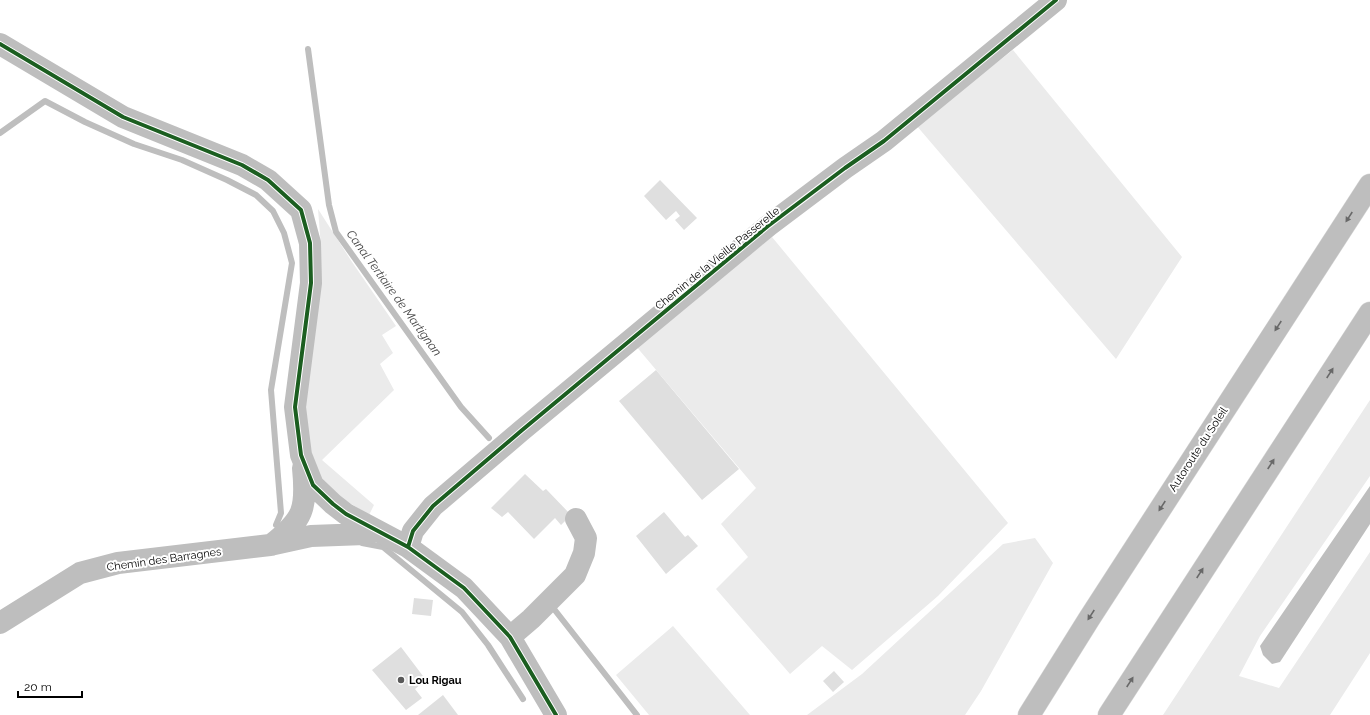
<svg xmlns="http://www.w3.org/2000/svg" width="1370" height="715" font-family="Raleway,sans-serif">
<rect width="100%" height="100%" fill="#fff"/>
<!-- green -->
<path fill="#ebebeb" d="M1013,50L1182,257L1116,359L916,125Z
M318,209L352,262L396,326L382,335L393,353L380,364L394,390L322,460L374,505L369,515L345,500L324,489L303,429L321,247Z
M772,237L1008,523L938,596L852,670L822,646L790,674L716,589L748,557L721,524L756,488L635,345Z
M1370,400V476L1260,636L1239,676L1279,688L1370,552V653L1330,715H1163Z
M1035,538L1053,563L981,691L965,715H807L862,674L1003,544Z
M673,626L750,715H649L616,675Z"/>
<!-- water -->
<path fill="#bebebe" d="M1370,486V524L1280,662L1272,664L1263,655L1260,646Z"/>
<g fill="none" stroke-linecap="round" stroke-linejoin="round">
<!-- stream -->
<path stroke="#bebebe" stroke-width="6" d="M308,49L329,205L336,232L461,407L489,438
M0,133L45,101L85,122L134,144L182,160L227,180L256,195L273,211L284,233L292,263L271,390L281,513L276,525
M362,543L383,547L462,612L488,645L523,699
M554,609L637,715"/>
</g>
<!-- building -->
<path fill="#dfdfdf" d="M660,180L697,218L684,230L675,220L680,216L676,211L666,220L644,196Z
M656,370L739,469L702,500L619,401Z
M525,474L543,491L546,489L571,515L561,525L555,518L534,539L508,512L502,517L491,508Z
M664,512L685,537L688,535L698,546L666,574L636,536Z
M414,598L433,600L431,616L412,614Z
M401,647L426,680L415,689L422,698L406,710L372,670Z
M834,671L844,682L833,692L823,681Z
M443,695L458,715H418Z"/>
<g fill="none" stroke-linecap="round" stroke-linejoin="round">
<!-- highway casing -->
<g stroke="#dbdbdb" stroke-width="23">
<path id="highway" d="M1029,715L1089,619L1370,185
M1109,715L1370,313"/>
</g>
<!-- minor -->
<path stroke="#bebebe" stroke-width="22" d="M0,44L123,117L242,165L268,180L301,210L310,243L311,283L295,407L301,455L313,485L333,504L346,514L408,547L464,588L510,637L556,715
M271,545C304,519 307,509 303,468
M408,547L413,531L433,506L521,431L768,226L845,168L884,141L1056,0
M0,623L80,573L118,563L270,545L311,536L365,534L377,531
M510,637L531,619L575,575L584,553L586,538L576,519"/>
<!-- highway -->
<use href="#highway" stroke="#bebebe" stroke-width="22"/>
<!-- cycleway casing -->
<g stroke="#fff" stroke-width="6">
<path id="cycleway" d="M0,44L123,117L242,165L268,180L301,210L310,243L311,283L295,407L301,455L313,485L333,504L346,514L408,547L464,588L510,637L556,715
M408,547L413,531L433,506L521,431L768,226L845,168L884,141L1056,0"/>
</g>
<!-- cycleway -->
<use href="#cycleway" stroke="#1b5e20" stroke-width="4"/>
</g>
<!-- one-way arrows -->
<defs><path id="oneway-solid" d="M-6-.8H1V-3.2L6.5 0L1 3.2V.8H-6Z"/></defs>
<g fill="#686868">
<use href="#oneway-solid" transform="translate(1349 217) rotate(123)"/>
<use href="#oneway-solid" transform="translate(1278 326) rotate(123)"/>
<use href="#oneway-solid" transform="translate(1330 373) rotate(-57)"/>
<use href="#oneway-solid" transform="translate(1271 464) rotate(-57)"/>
<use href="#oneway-solid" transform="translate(1162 506) rotate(123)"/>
<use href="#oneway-solid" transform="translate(1200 573) rotate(-57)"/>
<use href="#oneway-solid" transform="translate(1091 615) rotate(123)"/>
<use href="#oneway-solid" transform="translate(1130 682) rotate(-57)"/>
</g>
<!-- markers -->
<circle fill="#595959" stroke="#fff" stroke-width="1.5" cx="401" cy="680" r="4"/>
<g text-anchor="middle" stroke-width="4" stroke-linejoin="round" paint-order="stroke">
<!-- street labels -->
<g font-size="11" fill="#000" stroke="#fff">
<text transform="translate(717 258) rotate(-39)" y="4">Chemin de la Vieille Passerelle</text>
<text transform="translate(1198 449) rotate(-57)" y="4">Autoroute du Soleil</text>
<text transform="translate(164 559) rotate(-8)" y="4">Chemin des Barragnes</text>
</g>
<!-- poi labels -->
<g font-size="11" font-weight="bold" fill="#000" stroke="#fff" text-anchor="start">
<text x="409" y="684">Lou Rigau</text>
</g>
<!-- water labels -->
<g font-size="12" font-style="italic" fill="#434343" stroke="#fff">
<text transform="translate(394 293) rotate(54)" y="4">Canal Tertiaire de Martignan</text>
</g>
</g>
<!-- scale -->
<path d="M18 691v6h64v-6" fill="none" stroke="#000000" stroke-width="2"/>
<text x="24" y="691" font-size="12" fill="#000000" stroke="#ffffff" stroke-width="3" paint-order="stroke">20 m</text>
</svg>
